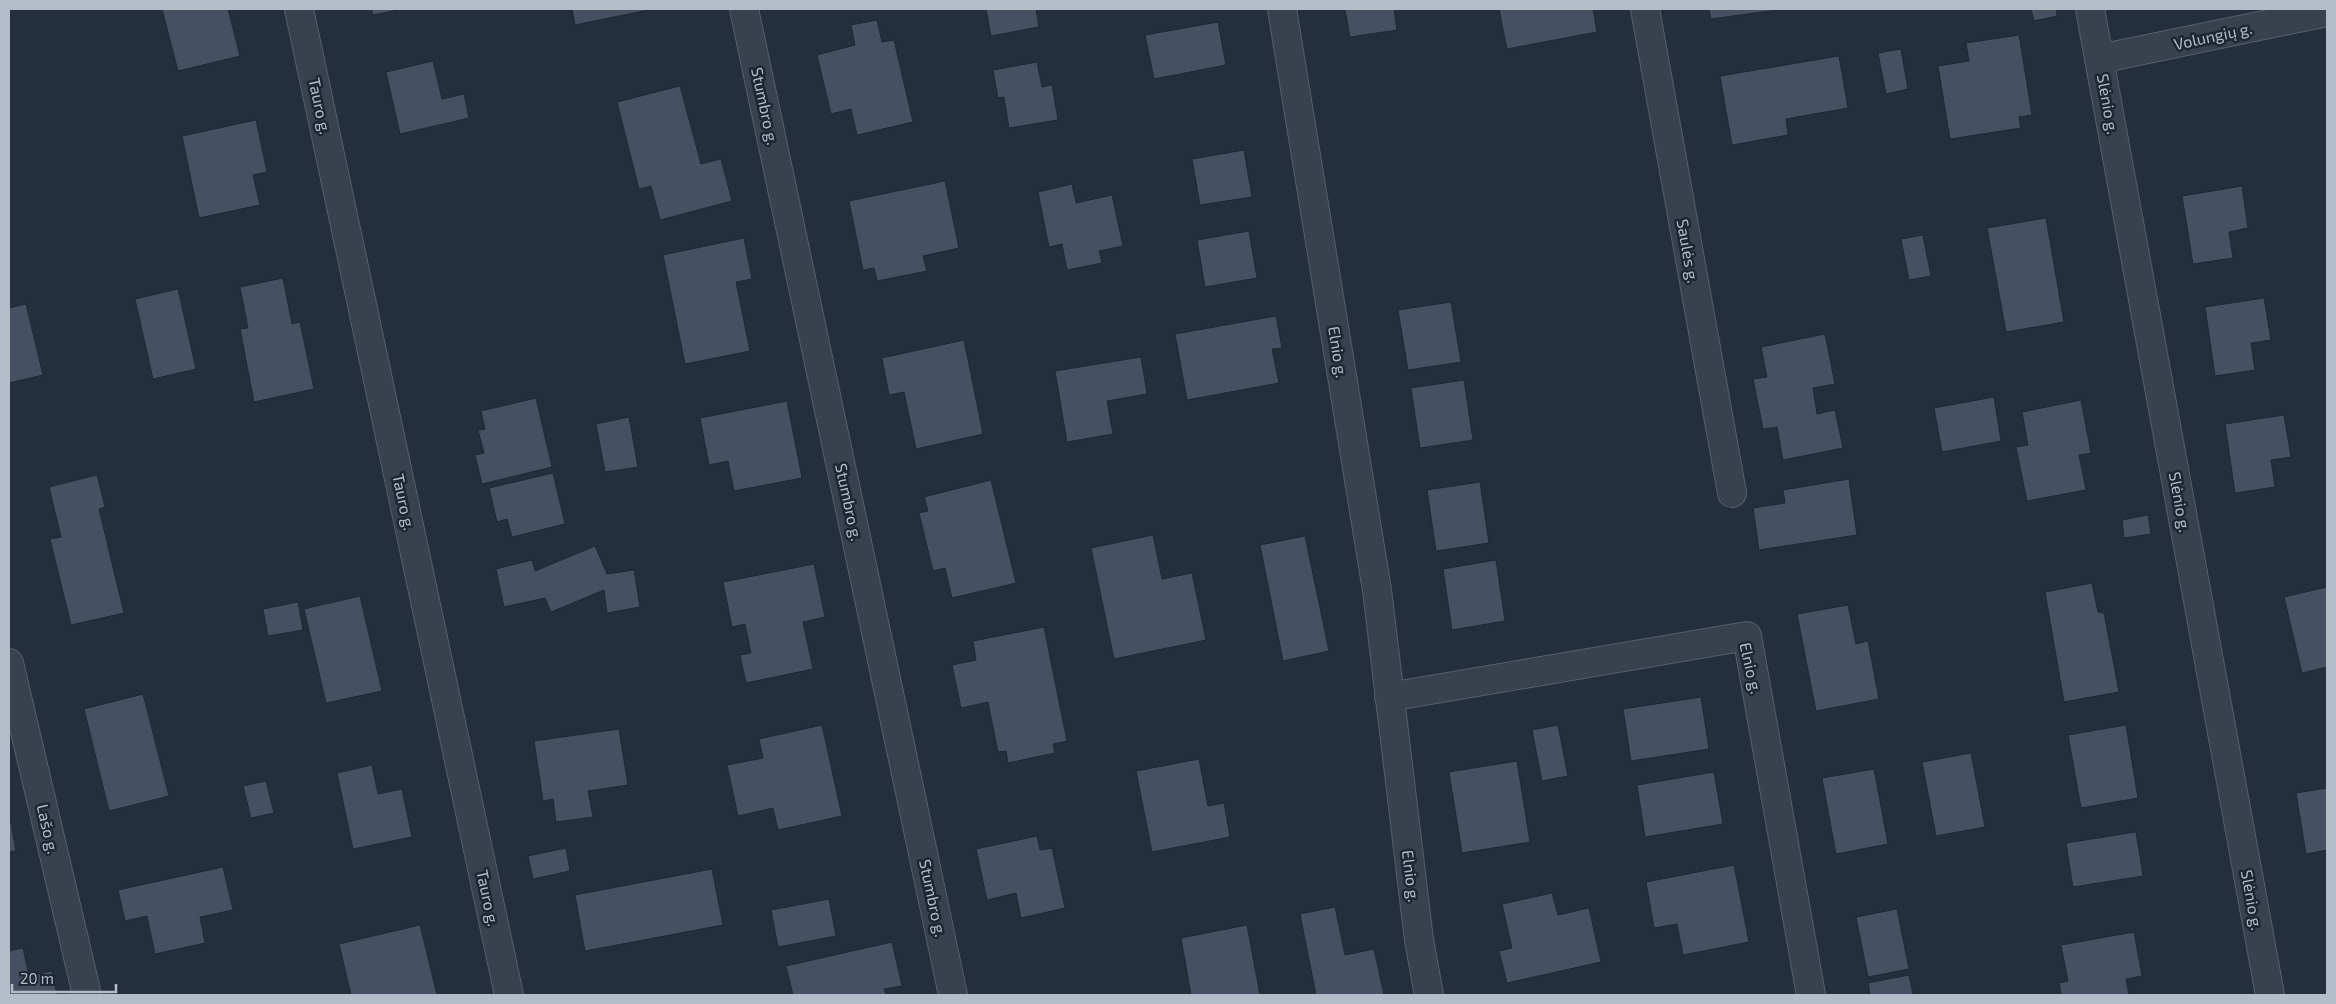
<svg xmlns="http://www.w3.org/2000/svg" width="2336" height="1004" font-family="'Exo 2',sans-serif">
<rect width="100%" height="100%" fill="#242f3e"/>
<!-- building -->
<path fill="#455162" stroke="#1f2835" d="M162,9H228L240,56L178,71Z
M371,9H403L373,15Z
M572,9H653L575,25Z
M986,9H1036L1039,27L991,36Z
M1345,9H1394L1397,30L1350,37Z
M1499,9H1593L1597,32L1507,49Z
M1709,9H1776L1777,10L1711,19Z
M2031,9H2056L2057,16L2034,21Z
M877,20L882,42L894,40L913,122L857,135L851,109L831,114L817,55L855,45L851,25Z
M1218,22L1226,65L1154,79L1145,35Z
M2019,35L2032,115L2019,117L2021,128L1950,139L1938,66L1969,61L1966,43Z
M1901,49L1908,89L1886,94L1878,53Z
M1839,56L1848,108L1786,119L1788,135L1732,145L1720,76Z
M433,61L442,99L464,94L469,118L400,134L386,72Z
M1037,62L1042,87L1052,85L1058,120L1009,128L1004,97L998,98L993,70Z
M680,86L701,164L721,159L732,201L660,220L651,186L639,189L617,102Z
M256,120L267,172L253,175L260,205L199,218L182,136Z
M1244,150L1252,197L1200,205L1192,159Z
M945,181L959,248L923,256L927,271L877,281L874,268L863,270L849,201Z
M1072,184L1076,203L1112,195L1123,246L1099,251L1102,263L1067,270L1062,244L1049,247L1038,192Z
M2242,186L2248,228L2229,232L2233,258L2193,264L2182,196Z
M2046,218L2064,322L2006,332L1987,228Z
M1249,231L1257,278L1205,287L1197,240Z
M1923,235L1931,276L1909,280L1901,239Z
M744,238L752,279L736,282L750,351L685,364L663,255Z
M283,278L292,324L300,322L314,389L254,402L240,329L248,328L240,287Z
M178,289L196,369L153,379L135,299Z
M2264,298L2271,340L2251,343L2255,370L2215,376L2205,307Z
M1451,302L1461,362L1408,370L1398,310Z
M26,304L43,375L9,383V308Z
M1276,316L1282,348L1272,349L1279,383L1187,400L1175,334Z
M1825,334L1835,384L1813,388L1817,414L1835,410L1843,448L1783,460L1777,427L1763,429L1753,379L1767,377L1761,347Z
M964,340L983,434L916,449L904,392L889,395L882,358Z
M1141,357L1147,394L1107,401L1113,434L1067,442L1055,371Z
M1464,380L1473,440L1420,448L1411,388Z
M1994,397L2001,441L1942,452L1934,408Z
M536,398L552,467L482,484L475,455L484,453L478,430L485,429L481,411Z
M2081,400L2091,453L2079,455L2086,490L2027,501L2016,447L2028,445L2022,412Z
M787,401L802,478L734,491L728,461L709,465L700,418Z
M2284,415L2291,457L2271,460L2275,487L2235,493L2225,424Z
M629,417L638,467L605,472L596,424Z
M553,473L565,524L512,537L507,519L497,522L489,488Z
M97,475L105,507L99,509L124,613L71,625L50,539L61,537L49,487Z
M1849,479L1857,535L1759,550L1753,508L1785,503L1783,490Z
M991,480L1016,583L952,598L945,568L933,571L919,513L928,511L924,497Z
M1480,482L1489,543L1436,551L1427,490Z
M2148,515L2151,534L2124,538L2122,520Z
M1153,535L1162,579L1192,573L1206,640L1114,659L1091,548Z
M1305,536L1329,651L1283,661L1260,545Z
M595,546L607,574L634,570L640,607L607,613L604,590L551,612L545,598L504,607L496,569L532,560L535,571Z
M1496,560L1505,621L1452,630L1443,569Z
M814,564L825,617L803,622L813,669L746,683L740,655L751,653L745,624L732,627L723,582Z
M2092,583L2098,612L2104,613L2119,692L2064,702L2045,592Z
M2327,587V667L2302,673L2284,597Z
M360,596L382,691L326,703L304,609Z
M298,602L303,630L268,636L263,609Z
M1848,605L1856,644L1868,641L1879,699L1816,711L1797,614Z
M1044,627L1067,741L1053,744L1055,753L1008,763L1006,751L998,752L988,702L961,708L952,665L976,660L973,641Z
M143,694L169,796L109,811L84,709Z
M1701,697L1709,749L1631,761L1623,709Z
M822,725L842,816L778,830L773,808L738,816L727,765L763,758L759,739Z
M1558,725L1568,776L1542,781L1532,730Z
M2126,725L2138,798L2081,808L2068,735Z
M619,729L628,785L588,791L593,817L556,822L553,799L543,801L534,741Z
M1971,753L1985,827L1936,836L1922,762Z
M1199,759L1208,806L1224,803L1230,837L1152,852L1136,771Z
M1517,761L1530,842L1462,853L1449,772Z
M372,765L378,794L402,789L412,837L353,849L337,773Z
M1874,769L1888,844L1836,854L1822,778Z
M1714,772L1723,824L1645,837L1637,785Z
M266,781L274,813L251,818L243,786Z
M2327,788V850L2306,854L2296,793Z
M9,812L16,851L9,852Z
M2136,832L2143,876L2073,887L2066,843Z
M1037,836L1040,850L1052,848L1065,908L1021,918L1016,893L987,900L976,849Z
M566,848L570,871L533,879L528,856Z
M1734,865L1749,942L1683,955L1677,924L1654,928L1646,882Z
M223,867L233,910L200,917L205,943L155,954L147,916L125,921L118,890Z
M712,869L723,925L585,951L575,895Z
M1552,893L1558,915L1589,908L1601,962L1507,983L1499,951L1512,948L1502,904Z
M829,899L836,936L778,947L771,910Z
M1335,907L1345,955L1374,949L1384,995H1316L1300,914Z
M1897,909L1909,969L1868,977L1856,917Z
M420,925L437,995H351L339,944Z
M1247,925L1260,995H1191L1181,938Z
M2134,932L2142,976L2126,979L2129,995H2061L2059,983L2068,981L2061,945Z
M892,942L902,986L884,989L886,995H793L786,966Z
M23,948L29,976L52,971L57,995H9V951Z
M1909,975L1913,995H1870L1868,983Z"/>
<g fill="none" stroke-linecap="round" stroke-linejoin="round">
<!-- minor casing -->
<g stroke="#565f6c" stroke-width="30">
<path id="minor" d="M299,9L509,995
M744,9L953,995
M1282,9L1377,590L1419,940L1429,995
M1645,9L1732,493
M2090,9L2270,995
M2099,59L2327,12
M9,663L87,995
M1389,697L1747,636L1811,995"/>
</g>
<!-- minor -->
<use href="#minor" stroke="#38414e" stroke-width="28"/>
</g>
<g text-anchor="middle" stroke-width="5" stroke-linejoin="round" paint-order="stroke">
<!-- street labels -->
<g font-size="16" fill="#b4bcc9" stroke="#1d2633">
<text transform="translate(2213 36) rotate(-12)" y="6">Volungių g.</text>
<text transform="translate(2108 104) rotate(80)" y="6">Slėnio g.</text>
<text transform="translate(320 106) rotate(78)" y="6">Tauro g.</text>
<text transform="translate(765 106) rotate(78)" y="6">Stumbro g.</text>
<text transform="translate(1688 251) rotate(80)" y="6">Saulės g.</text>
<text transform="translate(1338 352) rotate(81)" y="6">Elnio g.</text>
<text transform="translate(404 502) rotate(78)" y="6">Tauro g.</text>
<text transform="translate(849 502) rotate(78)" y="6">Stumbro g.</text>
<text transform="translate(2180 502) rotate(80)" y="6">Slėnio g.</text>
<text transform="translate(1751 668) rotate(77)" y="6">Elnio g.</text>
<text transform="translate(48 829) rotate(77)" y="6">Lašo g.</text>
<text transform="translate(1411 876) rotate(83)" y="6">Elnio g.</text>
<text transform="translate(488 898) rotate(78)" y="6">Tauro g.</text>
<text transform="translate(933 898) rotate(78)" y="6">Stumbro g.</text>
<text transform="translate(2252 900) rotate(80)" y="6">Slėnio g.</text>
</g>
</g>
<!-- border -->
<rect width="2336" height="1004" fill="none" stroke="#b4bcc9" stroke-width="20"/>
<!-- scale -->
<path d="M12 984v8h104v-8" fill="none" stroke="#b4bcc9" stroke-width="2.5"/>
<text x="20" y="984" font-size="15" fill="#b4bcc9" stroke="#1d2633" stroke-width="4" paint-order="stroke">20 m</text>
</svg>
